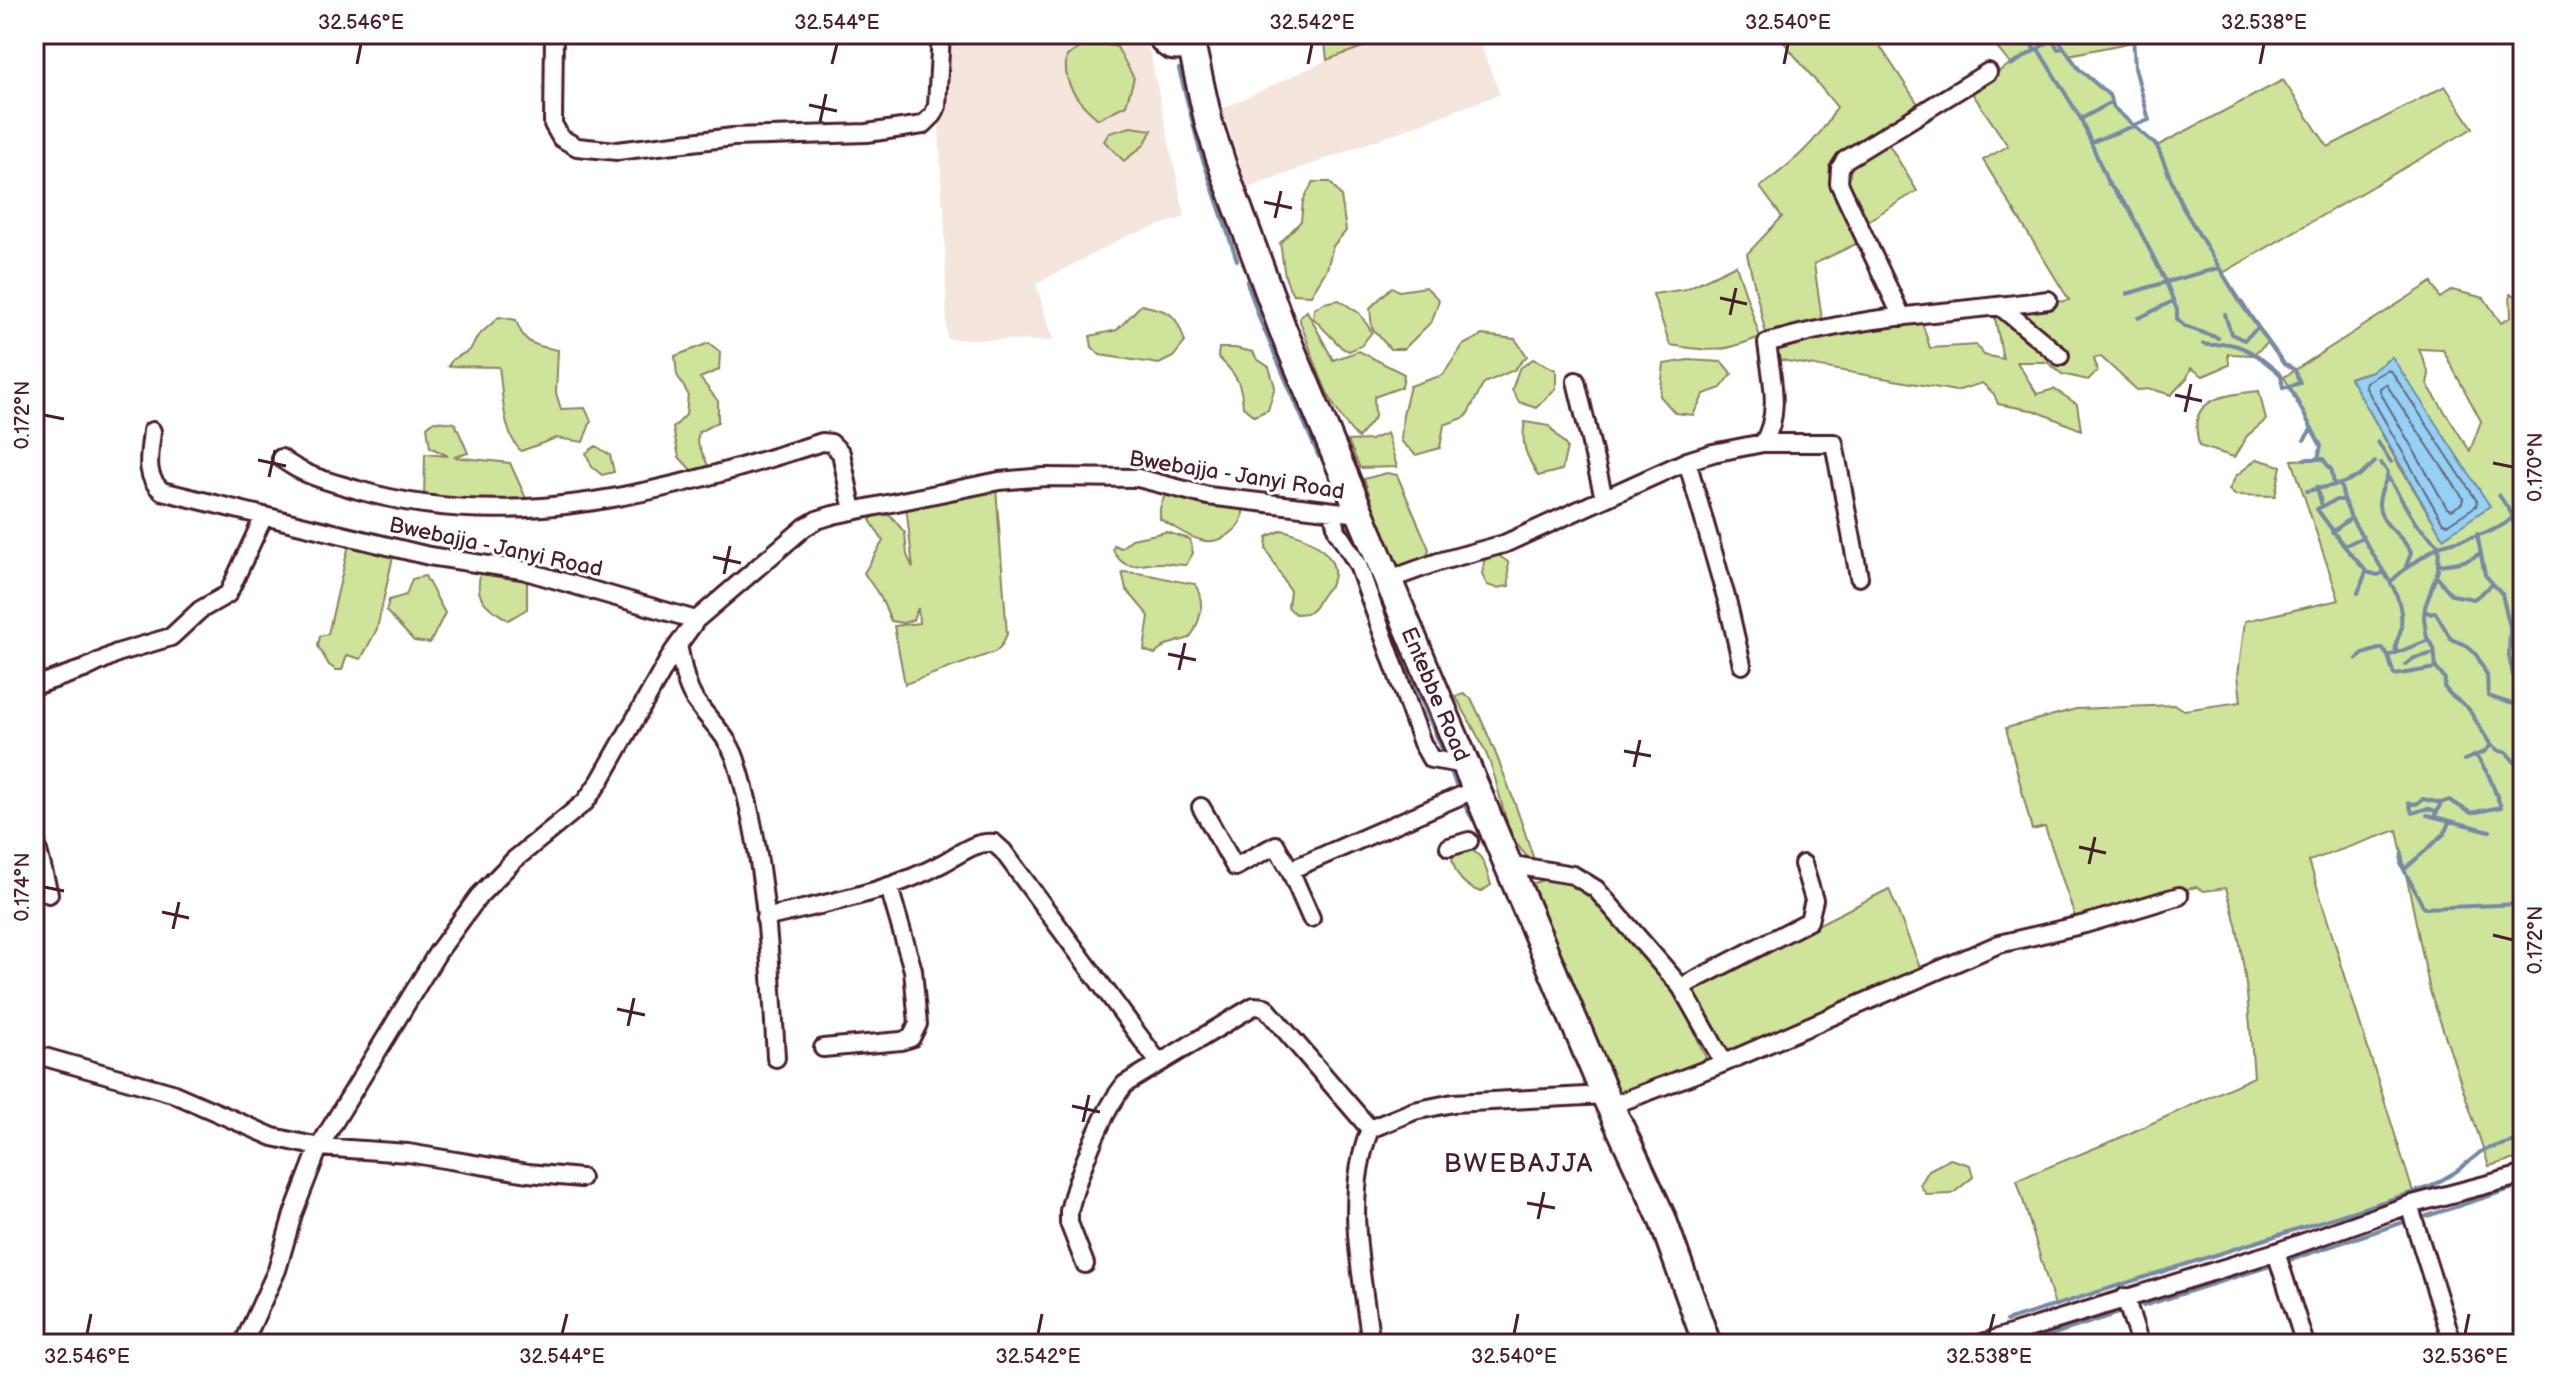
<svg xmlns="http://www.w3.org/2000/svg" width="2557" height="1378" font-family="'Balsamiq Sans',sans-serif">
<rect width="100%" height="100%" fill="#fff"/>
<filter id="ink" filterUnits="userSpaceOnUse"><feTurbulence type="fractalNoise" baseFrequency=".0125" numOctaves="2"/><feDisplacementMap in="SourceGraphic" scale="16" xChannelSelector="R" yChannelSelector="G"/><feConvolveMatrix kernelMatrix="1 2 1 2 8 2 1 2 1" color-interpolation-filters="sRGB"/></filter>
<g filter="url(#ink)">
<!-- built -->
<path fill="#f5e6dd" d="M944,34H1146L1185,217L1127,236L1036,284L1053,341L947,339L944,206L942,205L939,120Z
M1399,34H1476L1500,94L1248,188L1222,109L1327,60Z"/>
<!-- green -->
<path fill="#cee49a" stroke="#8c8262" stroke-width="2" fill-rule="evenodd" d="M1324,34H1399L1327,60Z
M1777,34H1872L1922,110L1829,166L1864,240L1814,264L1823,326L1769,337L1765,330L1747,254L1782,217L1760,187C1792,163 1817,143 1837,107Z
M1986,34H2133V42L2069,55L2079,69L2109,95L2114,108L2157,146L2283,80L2328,147L2445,86L2473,128L2223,273L2269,342L2253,355L2228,354L2229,365L2203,376L2191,368L2187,378L2171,395L2152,389L2137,390L2101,357L2094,358L2097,371L2088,380L2062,374L2047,362H2017L2037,394L2054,389L2077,404L2081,430L2036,411L1998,404L1994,394L1982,383L1956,391L1775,359L1773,351L1788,339L1921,319L1930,348L1976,345L1984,355L2003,359L1994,313L2069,300L1983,160L2008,146L1970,90L2010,64Z
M1092,41L1117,47L1134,78L1126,105L1098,119C1078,102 1061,83 1067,56Z
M1131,127L1152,130L1144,145L1124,161L1104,141L1109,133Z
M1888,143L1917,191L1864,223L1841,172Z
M1313,182H1330L1341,196L1346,231L1333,246L1327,269L1311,295L1293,294C1282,278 1284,262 1280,243L1301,221L1303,201Z
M1736,265L1760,337C1720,353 1712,352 1670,345L1653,294L1686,289Z
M2432,282L2440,298L2452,290L2484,298L2501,323L2511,317L2510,294L2523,297V516L2512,521L2523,549V1157L2489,1166L2430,991L2397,830L2309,861L2413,1192L2055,1306L2017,1180L2117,1139L2254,1077C2249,1014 2246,949 2226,888L2204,891L2197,887L2160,894L2077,923L2045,827L2032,830L2006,728L2076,709L2175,705L2184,710L2241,702L2238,675L2245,621L2339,600L2292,460L2318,459L2321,446L2284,377ZM2419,349L2443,350L2481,421L2470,451L2427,384L2429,374ZM2372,371L2443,537L2398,464L2351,377Z
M1392,287L1399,291L1426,287L1439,300L1432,321L1404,349H1390L1372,328L1370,308Z
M1339,300L1359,313L1372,332L1361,346L1349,351L1342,348L1313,318L1314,309L1324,303Z
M1141,305C1171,312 1176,312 1185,342L1173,357L1159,364L1100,355L1092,347L1090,336L1117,330Z
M1307,311L1333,360L1359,351L1404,374L1402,387L1374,397L1375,417L1358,438C1327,407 1315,361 1300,321V316Z
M499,317L516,320C524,345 534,345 558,350L556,393L561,409L585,408L591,421L583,442L556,438L521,451C502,433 503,392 499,367L448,366L453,359L470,350L478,336Z
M1482,335L1515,339L1527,356L1514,370L1484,383L1466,417L1444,425L1440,448L1416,455L1401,441L1403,414L1410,386L1443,375L1463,345Z
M709,343L720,352L719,370L700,378L718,401V422L699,432L697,441L709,468L694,473L679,457L673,428L686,415L688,394L677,375L675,356Z
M1219,348H1235L1253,352L1257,359L1269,367L1275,387L1268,410L1254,416L1243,407C1242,383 1235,373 1218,357Z
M1533,359L1556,370V388L1536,408L1519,402L1512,390L1519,369Z
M1688,360L1722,362L1732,374L1721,388L1704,394L1693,415L1675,413L1660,396L1664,364Z
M2259,391L2266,420L2247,436L2234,457L2199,446C2198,438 2195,427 2197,420C2201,395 2240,393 2259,391Z
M434,421L455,423L468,453L454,457L510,463L529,505L424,500L425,454L448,456L430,447L427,427Z
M1525,422L1549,426L1567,447L1562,470L1538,476C1527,457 1520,444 1525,422Z
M1387,433L1397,467L1360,468L1348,441L1371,440Z
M596,446L610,455L614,472L602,475L592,467L586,453Z
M2257,459L2281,466L2275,496L2235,495L2229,490L2236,476Z
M1387,473L1397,475L1429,549L1426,561L1403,572L1393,562L1364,479Z
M996,487L1007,634L1002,645L995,652L905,684L894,626L919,623L918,608L913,620L903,623L891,621L881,598L864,573L883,541L870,520L877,513L891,516L905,533L907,555L913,568L906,505Z
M1174,489L1184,500L1243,505C1247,527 1221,546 1201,540C1187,537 1173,526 1160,519V508L1166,492Z
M1282,530C1303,534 1346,556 1331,584C1329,588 1325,590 1323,594C1312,609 1318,613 1295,614L1288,607L1290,591L1266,549L1267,537Z
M1166,532L1190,539L1193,553L1186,565C1177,565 1168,563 1159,563C1139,563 1126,575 1113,550L1114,545L1121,548L1132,539Z
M350,540L394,552L377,629L361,659L347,655L342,670H336L329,665L318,646L320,636L328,634Z
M1495,553L1508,562L1509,586L1497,588L1487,585L1482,574L1485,557Z
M481,571L506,573L527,581V609L508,620C486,606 473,599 481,571Z
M1122,572C1147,572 1170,581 1195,584C1206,603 1201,620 1190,638L1166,645L1155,654L1144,650L1149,616L1126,589Z
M425,576L445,613L430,643L414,641L386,611L389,600L406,595L412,579Z
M1463,694L1471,698C1497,751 1517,807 1535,863C1503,841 1503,796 1490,763C1482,741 1468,719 1456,697Z
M1461,844C1484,854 1484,862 1491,885L1481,892C1464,887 1455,875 1452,858Z
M1549,878L1577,883L1676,992L1708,1062L1620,1095L1531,884Z
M1889,889L1921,970L1721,1056L1692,1001V988Z
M1950,1159L1970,1165L1973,1177L1952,1194L1927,1195L1920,1185L1929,1170Z"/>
<!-- water -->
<path fill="#94d1f5" stroke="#768aa4" stroke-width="2" d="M2392,357L2490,506L2443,538L2350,378L2372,371Z"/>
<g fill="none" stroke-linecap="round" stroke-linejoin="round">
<!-- shore -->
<path stroke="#68667c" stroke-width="2" d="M2387,370L2392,372L2477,501L2476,506L2448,524L2443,523L2365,386L2366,382Z
M2386,384L2463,498L2462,503L2452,510L2447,508L2380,392V388Z"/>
<!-- stream -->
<path stroke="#768aa4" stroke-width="4" d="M2054,34L2079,69L2109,95L2114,108L2157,146L2183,208L2240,302L2284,364L2295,370L2300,383L2283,388L2281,375C2266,362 2249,347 2229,344C2220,343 2214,347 2203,344
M2029,39L2035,51
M2038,49L2081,119L2108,183L2129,209L2166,282L2127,294
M2011,65L2052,40L2058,49L2064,48
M1179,69L1200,151L1237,260
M2081,119L2112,102
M2092,142L2149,120L2135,68L2133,34
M1247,282L1260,320L1319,457
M2225,314L2231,334L2244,340L2258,328
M2139,318L2173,301
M2218,338L2184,326L2177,319V310L2166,282L2219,268
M2289,386L2321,446L2318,459
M2304,440L2312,428
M2378,442L2391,462
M2304,459H2323L2332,471L2334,485
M2381,463L2388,472C2386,483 2379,492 2379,504C2379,525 2403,534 2411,553L2405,569L2439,546L2438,570L2425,607L2424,618L2427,638L2434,648L2436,668L2445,679L2444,687L2450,694L2468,708L2490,744L2499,751L2506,752L2518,766H2523
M2388,477L2416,524L2439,546C2459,539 2502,533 2513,516L2499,495
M2340,484L2360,476L2375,462
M2317,487L2322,506
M2307,491L2340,484L2344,499
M1346,518L1363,560
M2351,518L2344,500H2336L2317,509L2344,546L2363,537
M2332,532L2351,518L2390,582
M2477,534L2485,575L2502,594L2510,627L2509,656L2513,675L2523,683
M2344,546L2366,571
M2438,565C2453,563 2469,563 2481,552
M2436,576L2452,595L2474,599L2493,584
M2358,593L2366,572L2378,575L2383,573
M2425,611L2431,614L2435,612L2451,639L2468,646L2477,656L2487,675L2488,696C2498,699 2514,706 2523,705
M1384,613L1442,749
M2510,634H2523
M2396,653C2395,644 2397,641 2400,633C2404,616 2399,596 2390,582L2405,569
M2388,656L2394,675L2436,668
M2357,659L2363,654L2382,648L2388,656L2429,640
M2405,665L2414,658L2435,653
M2464,760L2484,752L2491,745
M1452,774L1458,790
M1461,799L1473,820
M2437,812C2425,805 2423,811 2412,813L2409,803L2416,804L2423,799L2441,803
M2427,815L2490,831
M2434,817L2441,803L2449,800L2471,813L2501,807L2489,776L2476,755
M2402,853L2401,864L2424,908L2523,904
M2405,869L2444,834L2449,822
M2424,1217L2523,1185
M2289,1260L2404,1222
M2143,1306L2270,1266
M2006,1321L2430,1187L2457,1171L2483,1150L2523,1139
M2023,1344L2119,1313"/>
<!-- street casing -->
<g stroke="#4a1f2b" stroke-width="22">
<path id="street" d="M554,34L553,124L561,138L577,147L617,151L733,137L867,133L923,125L933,115L937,106L941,34
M1154,34C1164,53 1173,54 1192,49
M2001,307L2060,356
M1902,317L1839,183L1840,168L1845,160L1988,72
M1576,381L1604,498
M152,431C150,453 143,476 162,491L264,516
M1763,443H1834L1859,577
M281,458C303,476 331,482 358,490C515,536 672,490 822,442L831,443L841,453L853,511
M1687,461L1728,604L1742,665
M1333,511L1337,531L1358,565L1422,743L1431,759L1466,765
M1388,580L1438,562L1504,544L1687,461L1713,453L1763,443C1782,413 1771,376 1767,343C1857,315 1955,313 2048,300
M678,645C682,662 684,682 693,697C706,718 726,733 735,757C765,847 771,964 776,1058
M34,686L84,669L117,653L171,637L200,610L228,594L264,516L429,556L522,570L696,620
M1201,807L1235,867L1276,845L1290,870
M34,835L49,894
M1449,847L1469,841
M1507,864L1573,875L1596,889L1681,987L1724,1063
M765,918C825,903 888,893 943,863C960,854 974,841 994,843L1003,851L1159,1063
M1311,918L1290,870L1476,789
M1681,987L1809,921L1814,900L1803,864
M823,1048L901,1041L911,1038L918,1024L913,970L889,887
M34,1054L172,1093L273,1137L319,1147L408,1153L528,1173L581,1178
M1610,1106L1724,1063L1999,944L2085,924L2179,896
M1370,1129C1343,1199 1362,1272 1371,1344
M2409,1205L2453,1344
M2276,1252L2305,1344
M1085,1264L1069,1223V1211C1077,1176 1103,1110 1125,1084L1254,1006L1265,1007L1370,1129L1414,1111L1453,1103L1605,1095
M2125,1297L2140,1344
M243,1344L277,1270L293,1214L319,1147L438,952L479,896L514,860L585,802L600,781L673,652L696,620L805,527L817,520L833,515L999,481L1045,477L1138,478L1208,496L1360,514
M1979,1344L2276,1252L2409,1205L2523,1175"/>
</g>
<!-- primary casing -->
<g stroke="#4a1f2b" stroke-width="32">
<g id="primary">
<path id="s1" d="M1189,34L1209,124L1224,170L1283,330L1605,1095L1662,1218L1707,1344"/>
</g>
</g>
<!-- street -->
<use href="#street" stroke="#fff" stroke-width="16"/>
<!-- primary -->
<use href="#primary" stroke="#fff" stroke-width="26"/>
</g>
</g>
<!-- ticks -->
<path fill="none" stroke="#4a1f2b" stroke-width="3" d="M357,64L361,44M832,64L837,44M1308,64L1312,44M1784,64L1788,44M2260,64L2264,44M809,105L837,111M820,122L826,94M1264,202L1292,208M1275,218L1281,191M1720,298L1747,304M1730,315L1736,288M2175,395L2202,401M2185,412L2191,384M44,415L64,419M258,460L286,466M2493,463L2513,467M269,477L275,450M713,557L741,563M724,574L730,546M1168,654L1196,660M1179,670L1185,643M1624,751L1651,756M1634,767L1640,740M2079,847L2106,853M2089,864L2095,837M44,887L64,891M162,912L189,918M173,929L179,902M2493,935L2513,940M617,1009L645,1015M628,1026L634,998M1072,1106L1100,1112M1083,1122L1089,1095M1527,1203L1555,1208M1538,1219L1544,1192M87,1334L91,1314M562,1334L567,1314M1038,1334L1042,1314M1514,1334L1518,1314M1989,1334L1994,1314M2465,1334L2469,1314"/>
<g text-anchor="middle" stroke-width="6" stroke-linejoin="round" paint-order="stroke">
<!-- street labels -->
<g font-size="22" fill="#4a1f2b" stroke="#fff">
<text transform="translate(1237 474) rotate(9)" y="8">Bwebajja - Janyi Road</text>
<text transform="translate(496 546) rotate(12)" y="8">Bwebajja - Janyi Road</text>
<text dy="8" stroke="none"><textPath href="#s1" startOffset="706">Entebbe Road</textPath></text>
</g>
<!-- quarter labels -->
<g font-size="26" letter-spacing="2" fill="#4a1f2b" stroke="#fff">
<text x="1519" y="1172">BWEBAJJA</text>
</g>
</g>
<!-- margin -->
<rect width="2557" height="1378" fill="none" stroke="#fff" stroke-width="88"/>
<rect x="44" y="44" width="2469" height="1290" fill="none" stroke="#4a1f2b" stroke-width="3"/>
<g font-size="20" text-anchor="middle" fill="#4a1f2b">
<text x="361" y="29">32.546°E</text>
<text x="837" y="29">32.544°E</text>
<text x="1312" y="29">32.542°E</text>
<text x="1788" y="29">32.540°E</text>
<text x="2264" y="29">32.538°E</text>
<text transform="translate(22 415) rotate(-90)" y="7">0.172°N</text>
<text transform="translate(2535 467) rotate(-90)" y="7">0.170°N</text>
<text transform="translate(22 887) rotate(-90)" y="7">0.174°N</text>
<text transform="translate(2535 940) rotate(-90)" y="7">0.172°N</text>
<text x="87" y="1363">32.546°E</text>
<text x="562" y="1363">32.544°E</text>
<text x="1038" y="1363">32.542°E</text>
<text x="1514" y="1363">32.540°E</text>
<text x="1989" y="1363">32.538°E</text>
<text x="2465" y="1363">32.536°E</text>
</g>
</svg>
